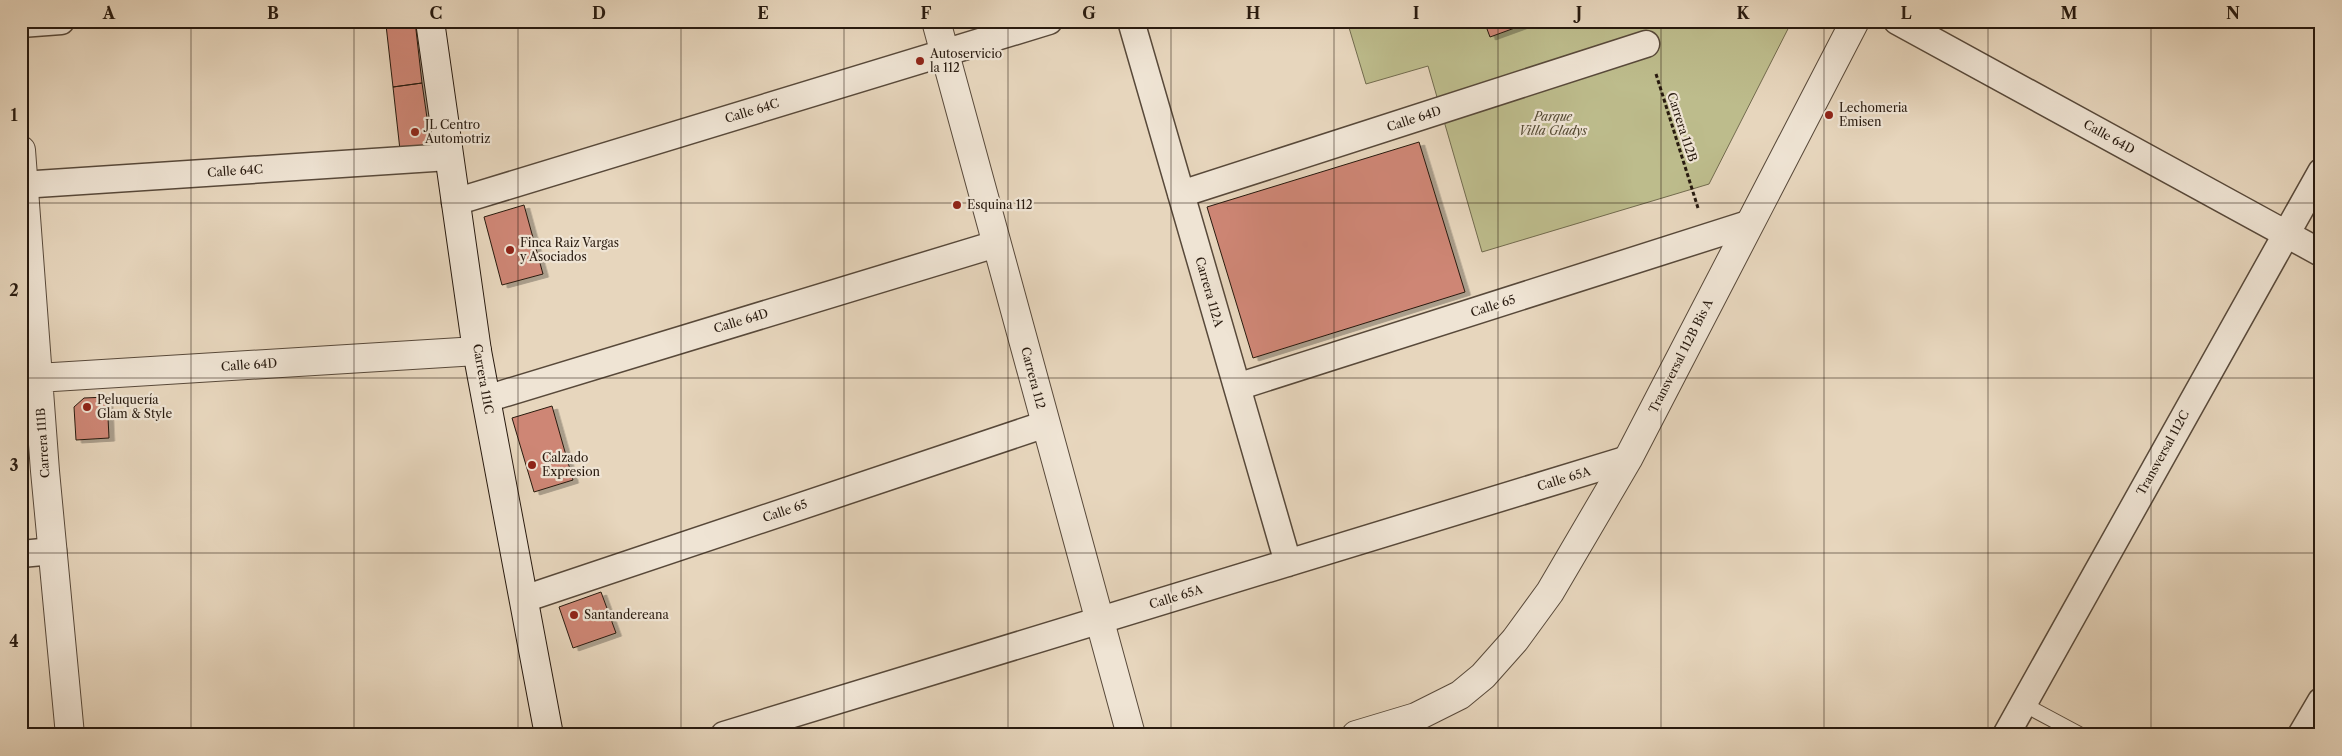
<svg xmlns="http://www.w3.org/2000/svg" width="2342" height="756" font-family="'Libre Caslon Text',serif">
<defs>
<filter id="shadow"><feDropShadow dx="5.5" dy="3" stdDeviation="0" flood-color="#0004"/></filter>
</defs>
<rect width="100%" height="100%" fill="#e7d6bd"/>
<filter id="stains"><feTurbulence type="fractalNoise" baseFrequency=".004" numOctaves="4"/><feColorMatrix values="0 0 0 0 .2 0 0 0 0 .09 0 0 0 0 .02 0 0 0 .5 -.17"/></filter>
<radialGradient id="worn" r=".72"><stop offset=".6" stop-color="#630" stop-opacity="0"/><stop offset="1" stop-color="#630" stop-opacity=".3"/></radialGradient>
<!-- green -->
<path fill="#bdbc8c" stroke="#726b4e" d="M1347,21H1792L1709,184L1482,252L1428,66L1366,84Z"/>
<!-- building -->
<path fill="#ce8674" stroke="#281a0f" filter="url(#shadow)" d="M415,21L422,83L393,87L386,25Z
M1484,21H1534L1490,37Z
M422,83L431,146L400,150L393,87Z
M1419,142L1465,292L1253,358L1207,207Z
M524,205L543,274L502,285L484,217Z
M107,397L109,438L76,440L74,407L84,398Z
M21,398H28L30,431L21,432Z
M552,406L573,480L534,492L512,418Z
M601,592L616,633L573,648L559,607Z"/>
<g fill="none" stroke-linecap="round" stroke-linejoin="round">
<!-- service casing -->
<g stroke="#58493a" stroke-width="16">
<path id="service" d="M2023,704L2081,735"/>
</g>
<!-- minor casing -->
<g stroke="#58493a" stroke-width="29">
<path id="minor" d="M1131,21L1288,563
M1897,21L2321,253
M21,24L61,21
M21,185L449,157
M1181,194L1646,44
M455,202L1049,21
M1237,387L1748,224
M486,399L996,244
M21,554L53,551
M524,599L1046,424
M724,735L1628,459
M2006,735L2321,172
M2301,735L2321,701"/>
</g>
<!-- tertiary casing -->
<g stroke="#58493a" stroke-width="30">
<path id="tertiary" d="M936,21L1131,735
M21,150L45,471L70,735
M21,379L477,351
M1356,735L1416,717L1460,695L1483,676L1515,640L1550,592L1628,459L1855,21"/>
</g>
<!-- secondary casing -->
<g stroke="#281a0f" stroke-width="30">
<path id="secondary" d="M430,21L477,351L549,735"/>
</g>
<!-- path -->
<path stroke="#281a0f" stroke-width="3" stroke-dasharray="4 2.5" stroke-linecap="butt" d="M1656,74L1698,208"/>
<!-- service -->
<use href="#service" stroke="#efe4d4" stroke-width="14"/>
<!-- minor -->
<use href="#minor" stroke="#efe4d4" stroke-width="26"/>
<!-- tertiary -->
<use href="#tertiary" stroke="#efe4d4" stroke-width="28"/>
<!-- secondary -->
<use href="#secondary" stroke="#efe4d4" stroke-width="28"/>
</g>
<!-- grid -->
<path fill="none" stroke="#281a0f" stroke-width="1" stroke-opacity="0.55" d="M191,21V735M354,21V735M518,21V735M681,21V735M844,21V735M1008,21V735M1171,21V735M1334,21V735M1498,21V735M1661,21V735M1824,21V735M1988,21V735M2151,21V735M21,203H2321M21,378H2321M21,553H2321"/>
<!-- markers -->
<g fill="#8f2418" stroke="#efe4d4" stroke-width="2">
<circle cx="920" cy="61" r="5"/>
<circle cx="1829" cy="115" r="5"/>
<circle cx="415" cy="132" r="5"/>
<circle cx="957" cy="205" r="5"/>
<circle cx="510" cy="250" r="5"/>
<circle cx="87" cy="407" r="5"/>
<circle cx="532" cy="465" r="5"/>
<circle cx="574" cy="615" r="5"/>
</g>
<g text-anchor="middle" stroke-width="4.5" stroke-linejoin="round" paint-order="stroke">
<!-- poi labels -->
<g font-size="12" fill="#281a0f" stroke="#efe4d4" text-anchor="start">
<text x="930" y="58">Autoservicio<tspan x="930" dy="14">la 112</tspan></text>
<text x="1839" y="112">Lechomeria<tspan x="1839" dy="14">Emisen</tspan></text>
<text x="425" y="129">JL Centro<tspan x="425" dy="14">Automotriz</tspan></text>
<text x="967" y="209">Esquina 112</text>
<text x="520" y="247">Finca Raiz Vargas<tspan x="520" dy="14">y Asociados</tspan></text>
<text x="97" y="404">Peluquería<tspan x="97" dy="14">Glam &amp; Style</tspan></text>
<text x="542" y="462">Calzado<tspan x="542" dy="14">Expresion</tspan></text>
<text x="584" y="619">Santandereana</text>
</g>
<!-- street labels -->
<g font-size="12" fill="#281a0f" stroke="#efe4d4">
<text transform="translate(752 111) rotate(-17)" y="4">Calle 64C</text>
<text transform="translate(1414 119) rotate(-18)" y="4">Calle 64D</text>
<text transform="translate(1682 127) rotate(72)" y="4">Carrera 112B</text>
<text transform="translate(2109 137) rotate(29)" y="4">Calle 64D</text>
<text transform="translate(235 171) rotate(-4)" y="4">Calle 64C</text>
<text transform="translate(1209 292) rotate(74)" y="4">Carrera 112A</text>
<text transform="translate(1493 306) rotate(-18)" y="4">Calle 65</text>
<text transform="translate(741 321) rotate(-17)" y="4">Calle 64D</text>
<text transform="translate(1681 356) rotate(-63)" y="4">Transversal 112B Bis A</text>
<text transform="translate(249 365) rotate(-4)" y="4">Calle 64D</text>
<text transform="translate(1033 378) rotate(75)" y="4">Carrera 112</text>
<text transform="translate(483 379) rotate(80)" y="4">Carrera 111C</text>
<text transform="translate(43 443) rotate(-94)" y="4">Carrera 111B</text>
<text transform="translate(2163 453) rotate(-61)" y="4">Transversal 112C</text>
<text transform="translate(1564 479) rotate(-17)" y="4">Calle 65A</text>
<text transform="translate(785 511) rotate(-19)" y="4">Calle 65</text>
<text transform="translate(1176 597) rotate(-17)" y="4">Calle 65A</text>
</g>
<!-- park labels -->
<g font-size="12" font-style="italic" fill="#554b34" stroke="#efe4d4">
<text x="1553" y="121">Parque<tspan x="1553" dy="14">Villa Gladys</tspan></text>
</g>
</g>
<!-- margin -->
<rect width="2342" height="756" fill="none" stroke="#e7d6bd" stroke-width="55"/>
<rect x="28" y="28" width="2286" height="700" fill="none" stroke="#281a0f" stroke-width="2"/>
<g font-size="16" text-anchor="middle" font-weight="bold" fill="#281a0f">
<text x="109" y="19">A</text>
<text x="273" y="19">B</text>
<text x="436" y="19">C</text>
<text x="599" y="19">D</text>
<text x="763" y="19">E</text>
<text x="926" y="19">F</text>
<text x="1089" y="19">G</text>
<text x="1253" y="19">H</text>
<text x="1416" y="19">I</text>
<text x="1579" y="19">J</text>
<text x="1743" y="19">K</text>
<text x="1906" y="19">L</text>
<text x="2069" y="19">M</text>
<text x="2233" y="19">N</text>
<text x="14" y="121">1</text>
<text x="14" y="296">2</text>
<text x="14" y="471">3</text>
<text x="14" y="647">4</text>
</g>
<rect width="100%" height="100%" filter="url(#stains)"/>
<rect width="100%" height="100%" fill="url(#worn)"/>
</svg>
